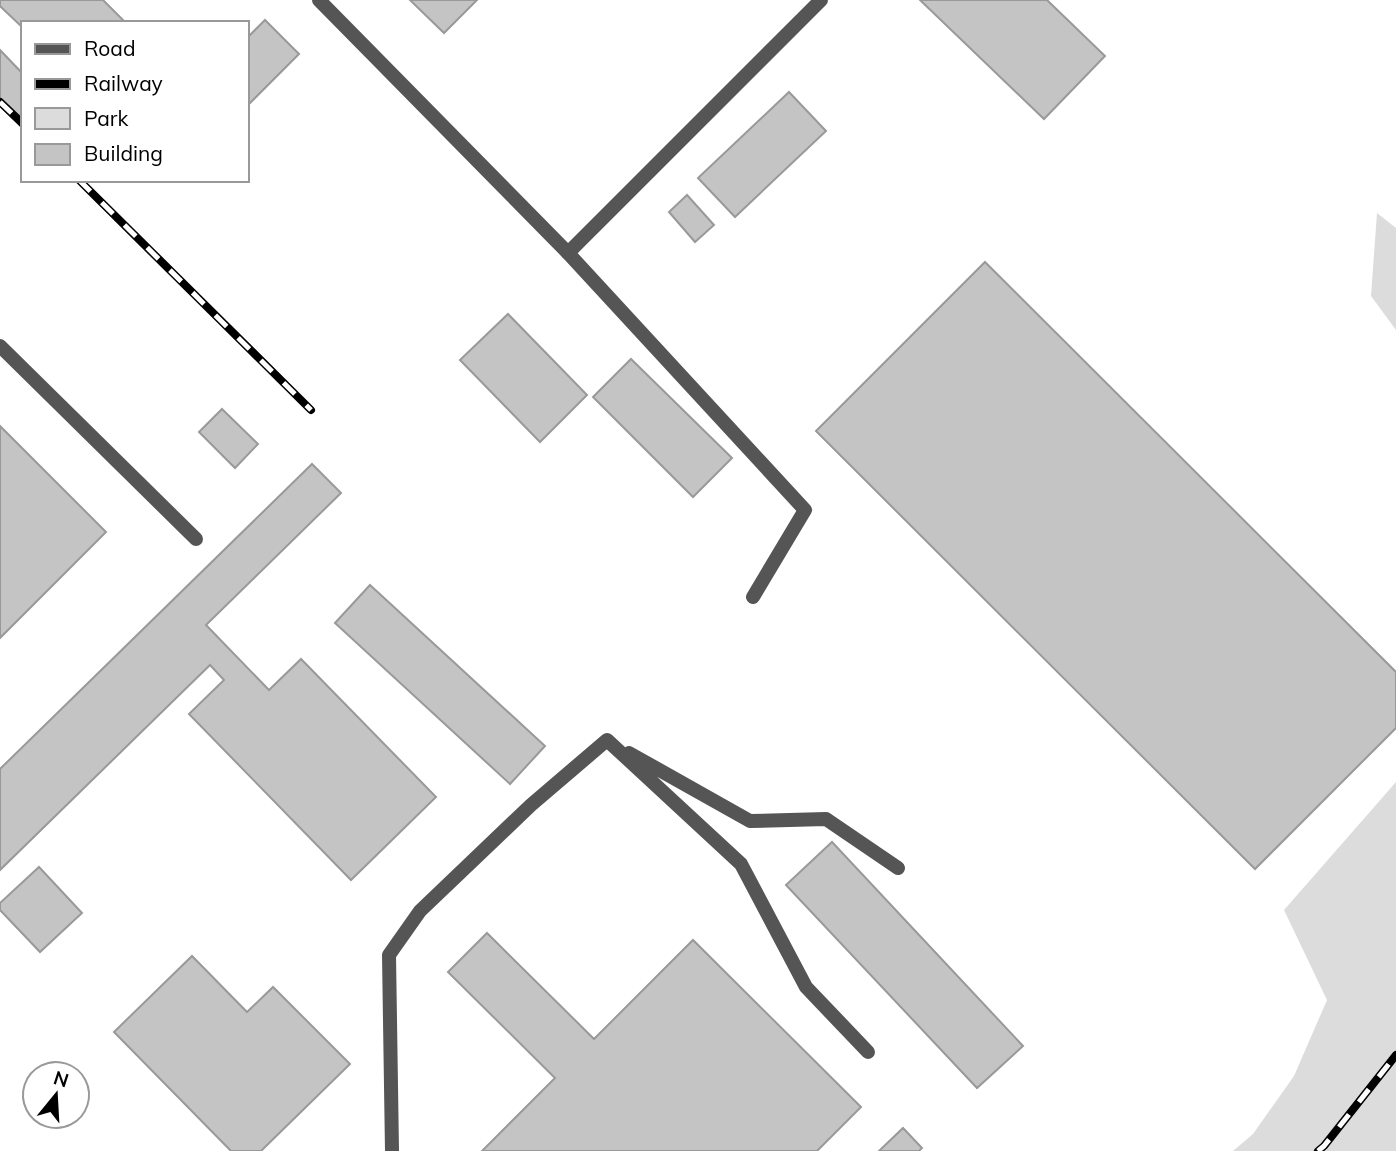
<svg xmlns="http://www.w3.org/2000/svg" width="1396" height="1151" font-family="Mulish,sans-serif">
<rect width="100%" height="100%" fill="#fff"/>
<!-- green -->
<path fill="#dcdcdc" d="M1377,213L1396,228V330L1371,296Z
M1396,782V1151H1233L1253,1134L1294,1076L1327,1000L1284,910Z"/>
<!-- building -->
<path fill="#c4c4c4" stroke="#999" stroke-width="2" d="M0,0H103L126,23H23V28L0,6Z
M410,0H477L444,33Z
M920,0H1047L1105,56L1044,119Z
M265,20L299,54L247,106V38Z
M0,50L23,74V121L0,98Z
M789,92L826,131L735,217L698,178Z
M687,195L714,225L695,242L669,212Z
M985,262L1396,672V728L1255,869L816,431Z
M508,314L587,395L540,442L460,360Z
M631,359L732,458L693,497L593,397Z
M222,409L258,444L235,468L199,432Z
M0,426L106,532L0,638Z
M312,464L341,493L206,625L269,690L301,659L436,797L351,880L189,714L224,680L210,665L0,870V769Z
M370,585L545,746L510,784L335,623Z
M832,842L1023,1046L977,1088L786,885Z
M39,867L82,913L40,952L0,910V903Z
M487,933L594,1039L693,940L861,1107L817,1151H482L555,1078L448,972Z
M192,956L247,1012L273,987L350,1064L261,1151H231L114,1032Z
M903,1128L922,1148L919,1151H879Z"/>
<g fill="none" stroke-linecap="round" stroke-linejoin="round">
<!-- service -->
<path stroke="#555" stroke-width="14" d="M0,346L196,539
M753,597L805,510L568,253L821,0
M629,753L750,821L826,819L898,868
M392,1151L389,955L420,911L531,805L607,740L741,864L806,987L868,1052"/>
<!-- minor -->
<path stroke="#555" stroke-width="14" d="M319,0L568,253"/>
<!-- rail casing -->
<g stroke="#000" stroke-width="8">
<path id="rail" d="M0,102L23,124
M79,180L311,410
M1318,1151L1324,1146L1396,1055"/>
</g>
<!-- rail -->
<use href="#rail" stroke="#fff" stroke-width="5" stroke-dasharray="16" stroke-linecap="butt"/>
</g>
<!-- legend -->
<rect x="21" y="21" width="228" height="161" fill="#ffffff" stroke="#999999" stroke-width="2"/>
<rect x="35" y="44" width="35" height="10" fill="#555555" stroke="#999999" stroke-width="2"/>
<text x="84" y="56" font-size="21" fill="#000000">Road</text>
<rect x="35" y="79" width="35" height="10" fill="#000000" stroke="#999999" stroke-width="2"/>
<text x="84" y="91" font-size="21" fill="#000000">Railway</text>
<rect x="35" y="108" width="35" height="21" fill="#dcdcdc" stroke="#999999" stroke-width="2"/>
<text x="84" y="126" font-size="21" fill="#000000">Park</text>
<rect x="35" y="144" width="35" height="21" fill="#c4c4c4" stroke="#999999" stroke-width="2"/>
<text x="84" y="161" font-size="21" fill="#000000">Building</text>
<!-- north arrow -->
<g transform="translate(56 1095) rotate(18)"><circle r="33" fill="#ffffff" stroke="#999999" stroke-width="2"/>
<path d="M0-5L12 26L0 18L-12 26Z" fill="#000000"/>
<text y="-10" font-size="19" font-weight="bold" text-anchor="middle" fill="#000000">N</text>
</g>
</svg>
